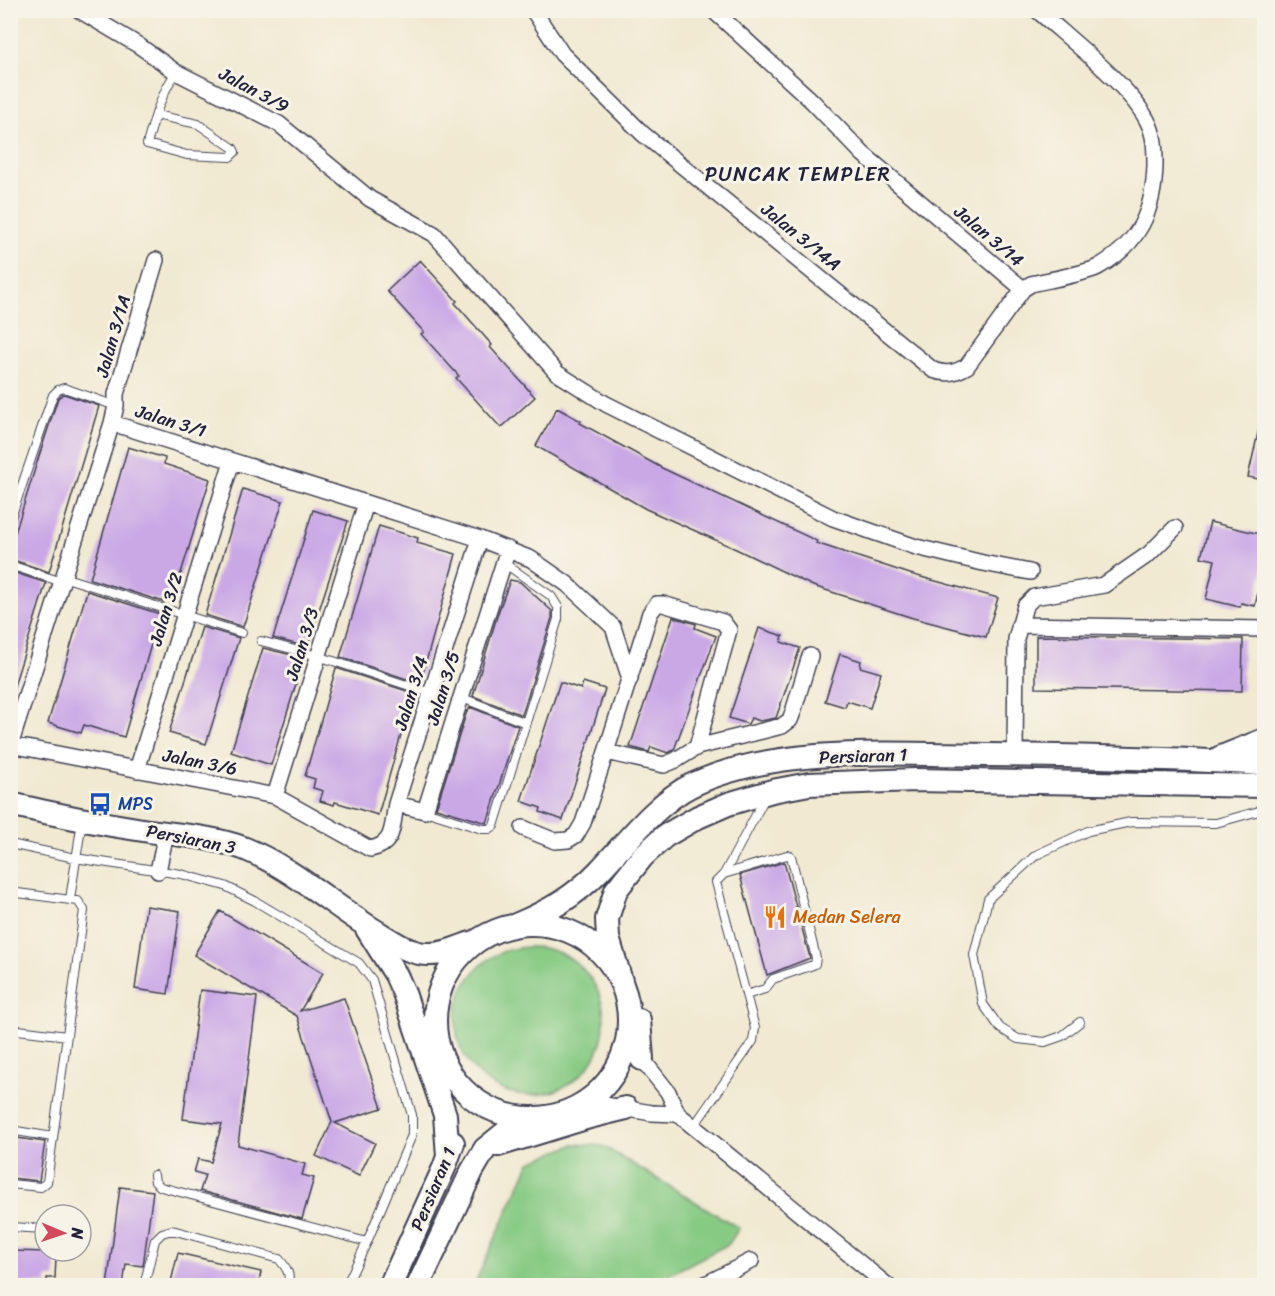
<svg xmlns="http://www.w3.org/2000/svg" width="1275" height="1296" font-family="Sriracha,sans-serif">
<rect width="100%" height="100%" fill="#f7f3e8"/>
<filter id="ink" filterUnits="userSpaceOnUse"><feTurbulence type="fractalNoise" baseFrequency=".0167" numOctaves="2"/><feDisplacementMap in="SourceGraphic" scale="12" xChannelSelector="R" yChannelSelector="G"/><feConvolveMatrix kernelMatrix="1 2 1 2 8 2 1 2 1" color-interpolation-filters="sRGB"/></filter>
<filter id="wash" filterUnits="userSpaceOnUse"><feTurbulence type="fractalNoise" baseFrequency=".008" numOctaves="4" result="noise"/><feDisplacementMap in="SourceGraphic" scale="24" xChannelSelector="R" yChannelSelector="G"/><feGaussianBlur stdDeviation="1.35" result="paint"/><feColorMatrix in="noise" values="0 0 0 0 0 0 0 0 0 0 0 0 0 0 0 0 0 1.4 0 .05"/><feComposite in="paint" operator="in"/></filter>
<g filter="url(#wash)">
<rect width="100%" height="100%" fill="#f1e9d1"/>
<!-- green -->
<path fill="#87ca83" stroke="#54765f" stroke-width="1.5" d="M456 1021a74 74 0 1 1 148 0a74 74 0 1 1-148 0Z
M575,1144L603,1146L739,1228L729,1244L649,1285H474L530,1162Z"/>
<g id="blocks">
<!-- building -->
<path fill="#caa8e6" d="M420,260L457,301L455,303L492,345L490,347L535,397L501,428L456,378L459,376L421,334L424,332L387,291Z
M64,394L99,406L49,572L10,559V549L39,456L58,398Z
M557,408L581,421L580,423L662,468L817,541L816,543L910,574L998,598L986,637L913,618L813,586L736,549L646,509L536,446Z
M1260,424H1264V480L1248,477Z
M128,447L165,458L164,464L210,479L173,599L165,597L164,602L90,579Z
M243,489L283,501L243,627L205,615Z
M313,510L348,521L307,647L273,638Z
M1210,522L1264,535V565L1255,606L1241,603L1240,607L1206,599L1215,560L1201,557Z
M379,526L418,538L417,543L456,554L421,680L417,678L416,682L340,657Z
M10,571L46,583L13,689H10Z
M510,580L520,582L552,611V618L522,715L473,696L498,613Z
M87,591L160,614L124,737L84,725L81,733L48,723Z
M673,617L696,624L695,628L716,636L674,750L668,753L651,747L649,752L630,747Z
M202,627L239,638L206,744L169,733Z
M759,628L783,636L781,642L800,648L776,718L760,721L751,718L748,724L729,718Z
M1036,636L1243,639L1242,691L1036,688Z
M263,648L304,658L271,765L231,752Z
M840,654L861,661L860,667L881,673L870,708L847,701L845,707L825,701Z
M336,668L413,693L378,815L335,802L334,805L320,801L323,791L313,788L315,779L305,776Z
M560,682L581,689L583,682L605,689L563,820L540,812L541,808L521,801Z
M470,707L518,726L487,823L436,808L467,711L468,712Z
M784,862L810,958L767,975L740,875Z
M146,906L180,911L168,994L135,989Z
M220,911L323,973L300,1011L344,998L382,1108L335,1123L375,1143L359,1176L316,1156L332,1122L297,1016L194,955Z
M200,990L257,997L238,1145L305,1164L302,1175L314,1178L302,1219L200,1191L205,1175L194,1172L198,1159L211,1162L222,1124L183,1119Z
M10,1137L45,1142L39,1181L10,1178Z
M120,1187L153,1191L143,1266L126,1264L123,1286H107Z
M10,1251L49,1252V1258H56L55,1278H47V1284L10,1283Z
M178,1253L261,1272L258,1286H170Z"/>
</g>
</g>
<g filter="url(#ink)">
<use href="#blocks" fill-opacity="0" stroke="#414052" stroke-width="1.5"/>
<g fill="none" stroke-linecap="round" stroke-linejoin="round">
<!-- lane casing -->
<g stroke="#414052" stroke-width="10">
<path id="lane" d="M156,115L198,124L233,148L235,152L230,157L187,155L147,144C154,119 161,94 176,72
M10,520L53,395L58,390L64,388L116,406
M10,565L62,582
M63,577L242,633
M261,641L318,656L431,693
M460,697L526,723
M425,811L482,829H489L494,826L558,619V607L551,596L504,563
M10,844L75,858L181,874L225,886L255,901L359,963L372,980L412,1115V1135L367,1242L346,1286
M724,874L787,855L791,856L816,958L815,964L810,966L773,979L765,989L746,995
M10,892L78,901L84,910L47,1182L41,1187L10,1184
M70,899L82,821
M1080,1022L1062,1036L1045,1042L1018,1039L1000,1028L983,1004L974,955L988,899L1036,855L1088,831L1131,822L1216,823L1259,811L1264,805
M10,1029L67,1036
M694,1126L753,1041L755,1028L716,882L724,874L765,798
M10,1130L53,1137
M154,1175L155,1182L161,1187L367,1242
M10,1227L45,1229
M144,1286L155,1240L162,1233L172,1230L279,1259C286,1267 292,1275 287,1286
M264,1286L271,1284L281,1286"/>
</g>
<!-- street casing -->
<g stroke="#414052" stroke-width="18">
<path id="street" d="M79,10L138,45L176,72L279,124L370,199L434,234L557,373L606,404L833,518L916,547L983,563L1030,572
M533,10L562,54L643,134L933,370C946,375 955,373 967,366L1023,289L1031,284C1047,280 1085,274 1098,267C1139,244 1154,211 1155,165C1155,149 1155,135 1147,120C1127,83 1069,39 1037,10
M713,10L812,101L863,154L1023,289
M112,423L480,539L531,559L567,584L592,607L613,627L630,679
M1019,625L1264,629
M11,745L275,796L370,849C395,845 392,825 396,804L480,539
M10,746L112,423L116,406V394L156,260
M606,752L664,765L676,760L697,747L782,726L790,720L793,712L810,656
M1015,756L1016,639L1025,606L1034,597L1104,585L1149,554L1175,528
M137,770L232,461
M275,796L366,503
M396,804L425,811L508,549
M523,828L555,841L568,840L576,835L583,823L606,752L650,613L657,604H663L723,622L729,630L697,747
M158,871L166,833
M638,1051L642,1059L668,1092L678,1114L888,1286
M587,1102L652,1113L678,1114
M702,1286L751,1261"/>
</g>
<!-- secondary casing -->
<g stroke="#414052" stroke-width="26">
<path id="secondary" d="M1219,758L1264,740
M10,804C56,815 103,824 149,831C180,835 213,837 243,848C294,868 335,908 382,935C395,943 411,954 427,954C442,955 457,948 471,943
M435 1021a97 97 0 1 1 194 0a97 97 0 1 1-194 0Z
M516,925C549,911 574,897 599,871C626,843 657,802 692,785C776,745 896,754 988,755C1080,756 1172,758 1264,764
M367,929L396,975L404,993L445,1115L448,1156
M621,981L608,938L607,919L616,890L643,856L665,836L698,817L728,804L772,791L809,784L915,780L1264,786
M639,1020L642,1059
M498,1145L589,1117L626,1108
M390,1286L444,1168L453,1143
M418,1286L472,1171L485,1149L522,1119"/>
</g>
<!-- lane -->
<use href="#lane" stroke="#fff" stroke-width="8"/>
<!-- street -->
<use href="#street" stroke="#fff" stroke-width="15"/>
<!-- secondary -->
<use href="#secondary" stroke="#fff" stroke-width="22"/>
</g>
</g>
<!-- icons -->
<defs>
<g id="bus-bare" transform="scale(1.8)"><path d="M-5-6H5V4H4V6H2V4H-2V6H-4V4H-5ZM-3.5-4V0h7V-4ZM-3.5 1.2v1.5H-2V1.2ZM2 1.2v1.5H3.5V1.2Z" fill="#1a4fb4" stroke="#f7f3e8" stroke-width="2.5" paint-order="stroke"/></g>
<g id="restaurant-bare" transform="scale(1.8)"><path d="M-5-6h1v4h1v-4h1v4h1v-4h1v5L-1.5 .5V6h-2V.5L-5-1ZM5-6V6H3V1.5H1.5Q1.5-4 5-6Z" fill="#e8710a" stroke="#f7f3e8" stroke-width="2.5" paint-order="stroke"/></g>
</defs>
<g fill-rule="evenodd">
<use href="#bus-bare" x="100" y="804"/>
<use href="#restaurant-bare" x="775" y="917"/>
</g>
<g text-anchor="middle" stroke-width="6" stroke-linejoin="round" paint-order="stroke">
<!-- street labels -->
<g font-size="18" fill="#22223b" stroke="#f7f3e8">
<text transform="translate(254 90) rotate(28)" y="6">Jalan 3/9</text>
<text transform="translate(989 236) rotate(40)" y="6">Jalan 3/14</text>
<text transform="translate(801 237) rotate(39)" y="6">Jalan 3/14A</text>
<text transform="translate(113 336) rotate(-74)" y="6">Jalan 3/1A</text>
<text transform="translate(171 421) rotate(17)" y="6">Jalan 3/1</text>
<text transform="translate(166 609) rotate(-73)" y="6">Jalan 3/2</text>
<text transform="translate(302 644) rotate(-73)" y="6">Jalan 3/3</text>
<text transform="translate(443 688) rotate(-73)" y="6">Jalan 3/5</text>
<text transform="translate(411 693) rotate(-73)" y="6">Jalan 3/4</text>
<text transform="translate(863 756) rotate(-2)" y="6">Persiaran 1</text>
<text transform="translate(200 762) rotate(11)" y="6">Jalan 3/6</text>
<text transform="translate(191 839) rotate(11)" y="6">Persiaran 3</text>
<text transform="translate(433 1189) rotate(-67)" y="6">Persiaran 1</text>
</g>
<!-- transit labels -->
<g font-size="18" fill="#164399" stroke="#f7f3e8" text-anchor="start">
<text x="118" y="810">MPS</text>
</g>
<!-- food labels -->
<g font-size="18" fill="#c56008" stroke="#f7f3e8" text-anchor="start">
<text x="793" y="923">Medan Selera</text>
</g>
<!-- neighbourhood labels -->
<g font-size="20" letter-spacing="1.5" fill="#22223b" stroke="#f7f3e8">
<text x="798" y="181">PUNCAK TEMPLER</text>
</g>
</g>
<!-- margin -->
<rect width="1275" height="1296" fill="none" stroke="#f7f3e8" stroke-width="36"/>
<!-- north arrow -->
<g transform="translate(63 1233) rotate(92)"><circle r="28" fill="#f7f3e8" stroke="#a29fa3" stroke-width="1.5"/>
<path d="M0-4.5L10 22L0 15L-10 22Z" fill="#d1495b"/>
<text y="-9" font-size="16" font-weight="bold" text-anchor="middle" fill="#22223b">N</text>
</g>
</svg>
